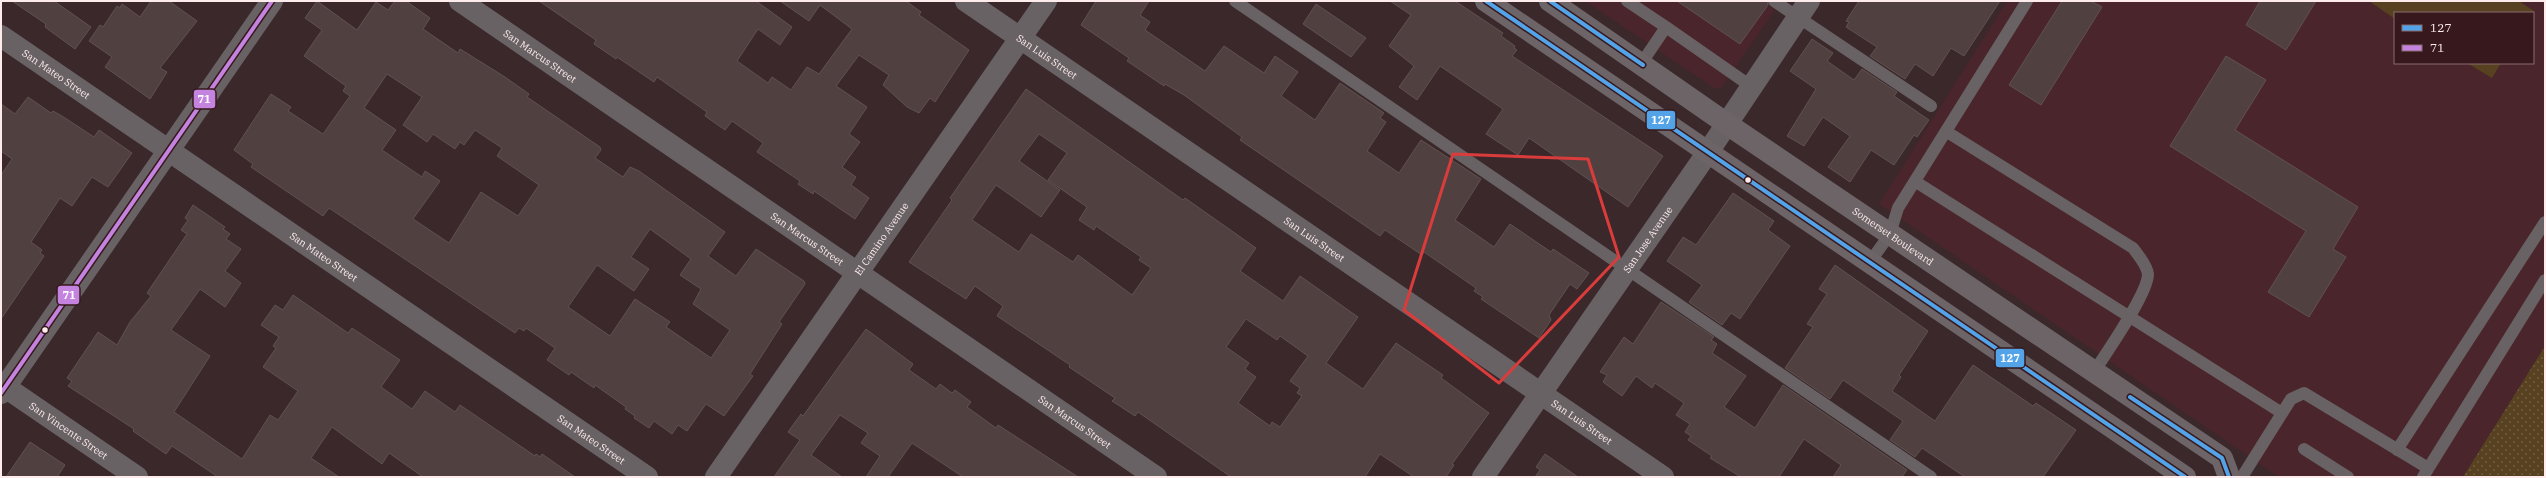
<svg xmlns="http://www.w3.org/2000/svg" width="2546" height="478" font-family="'IBM Plex Serif',serif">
<defs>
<pattern id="grass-dots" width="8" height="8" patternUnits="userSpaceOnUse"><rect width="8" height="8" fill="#574120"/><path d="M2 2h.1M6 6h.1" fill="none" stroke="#705d41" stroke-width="1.8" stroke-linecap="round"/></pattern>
</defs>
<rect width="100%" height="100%" fill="#3a282b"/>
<!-- built -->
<path fill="#4a252b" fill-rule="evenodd" d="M1585,1H1762L1775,10L1721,88H1714Z
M2007,1H2545V346L2463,477H2279L1879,204ZM2395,13H2533V63H2395Z"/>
<!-- grass -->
<path fill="url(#grass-dots)" d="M2545,346V477H2463Z"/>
<!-- pitch -->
<path fill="#574120" d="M2369,1H2519L2534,11L2533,13H2395V19Z
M2467,63H2501L2492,78Z"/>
<!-- building -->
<path fill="#504140" stroke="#605250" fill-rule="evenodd" d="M12,1H54L91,27L75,49L45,27L46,24Z
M151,1H169L197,21L160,68L167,72L150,99L105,67L112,57L89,41L100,25L103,27L117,6L120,8L122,4L140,17Z
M317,1L357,30L376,2L388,10L395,1H406L430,18L423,29L458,53L460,49L505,77L529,94L527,97L600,147L601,150L595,158L623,177L630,167L639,171L725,232L708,256L736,276L756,249L804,281L805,284L779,322L782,324L750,374L753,376L724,416L706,404L687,431L678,425L672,434L654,421L649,428L634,418L635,416L625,409L626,407L595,385L594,388L571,372L569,375L547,360L555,348L526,328L524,331L519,328L515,333L329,208L323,216L251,167L253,164L234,150L271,94L291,107L288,111L323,134L350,96L343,91L346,86L304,56L322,30L305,18ZM387,74L422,97L403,125L427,142L433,134L455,149L460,142L464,145L475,130L502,148L497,156L539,185L518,216L481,192L449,243L413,219L440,181L425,171L422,177L382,150L396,130L364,108ZM650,229L691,259L680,275L701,289L693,304L730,330L711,358L666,327L670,322L635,299L610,336L568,307L597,265L634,291L649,269L631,257Z
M539,1H756L792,27L780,45L758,29L737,61L768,83L772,77L791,90L807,67L819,74L852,29L820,5L809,21L780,1H906L921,12L919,15L969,50L935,102L930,98L919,113L907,107L883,85L889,75L859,55L836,86L867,107L849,134L860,142L842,167L856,177L851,185L869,198L855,219L814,191L813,194L798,184L800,181L757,152L763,143L732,121L725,130L705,116L707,112L657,77L654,82L617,57L616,59L594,44L596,40Z
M1096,1H1149L1140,15L1150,22L1145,30L1205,71L1224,46L1264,73L1275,56L1298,72L1281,96L1315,120L1340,83L1384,113L1380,118L1386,122L1367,151L1399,173L1421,140L1481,179L1455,220L1494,247L1510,224L1551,252L1553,249L1589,273L1577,289L1570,284L1549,315L1551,320L1539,338L1481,299L1483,297L1474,291L1476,288L1424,252L1422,255L1385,230L1380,236L1240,140L1242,137L1184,95L1165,84L1164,86L1127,61L1129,58L1081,25Z
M1390,1H1455L1503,33L1501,36L1515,46L1514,48L1517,50L1512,56L1663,156L1628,207L1529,138L1518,155L1486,134L1503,109L1440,66L1417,100L1399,87L1414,66L1389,46L1411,15Z
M1677,1H1767L1768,5L1740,44Z
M1859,1H2000L1964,56L1951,48L1933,76L1915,64L1905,79L1870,56L1877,47L1846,27L1849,22L1846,21Z
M2062,1H2091L2102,7L2041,105L2009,85Z
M2260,1H2316L2286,50L2246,25Z
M1316,4L1366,38L1351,57L1303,24Z
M1812,39L1833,53L1827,61L1854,80L1862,69L1897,92L1894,96L1929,120L1917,137L1914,135L1894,165L1871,150L1850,182L1828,167L1850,136L1823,117L1804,146L1787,136L1816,89L1790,71Z
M2226,56L2266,80L2235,130L2358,207L2333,249L2346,257L2309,317L2268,292L2306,231L2170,146Z
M1026,89L1183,200L1185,198L1256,248L1240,271L1283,301L1300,276L1358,317L1326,363L1363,389L1396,343L1443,375L1441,378L1489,413L1452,464L1454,465L1446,477H1414L1380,454L1365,477H1231L1138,412L1135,416L1112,401L1115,398L1069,367L1070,365L997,316L1003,306L975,286L966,299L909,262L952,200L950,198ZM1039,134L1067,153L1048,180L1087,207L1079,220L1094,230L1096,226L1141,257L1139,260L1151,268L1132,295L1078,255L1073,262L1031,234L1019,252L972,220L996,185L1041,217L1060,190L1019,161ZM1246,319L1277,340L1280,336L1308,356L1290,381L1300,388L1297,393L1302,396L1280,427L1272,422L1270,426L1238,403L1256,377L1245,369L1249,363L1226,347Z
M28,97L51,113L53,111L62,116L94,137L99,130L132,153L108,187L92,177L72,206L60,198L31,242L42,250L40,253L44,256L1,319V175L12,159L1,151V104L15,114Z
M1733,193L1774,221L1768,230L1790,246L1740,319L1731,313L1722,325L1689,302L1702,285L1667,261L1683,237L1696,245Z
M193,205L225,227L223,229L230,234L226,239L241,249L225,271L241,283L225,307L200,289L171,330L210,356L174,412L242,459L270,415L278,420L298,391L263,367L276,348L273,346L279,337L261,325L275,305L283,310L293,295L348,333L352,328L400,360L381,387L412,409L425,391L455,412L460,405L535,456L536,454L540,457L542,454L575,477H423L389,453L382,464L332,427L311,458L339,477H218L172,446L166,454L133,431L134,429L68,386L72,381L67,378L98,332L117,345L130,322L151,296L147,293L187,234L181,230L188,220L185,218Z
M1835,265L1928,331L1899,375L1901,377L1892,391L1935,421L1973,365L2033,406L2036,403L2076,430L2043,477H1965L1922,448L1915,457L1890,440L1903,421L1843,380L1830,399L1785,368L1813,327L1807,324L1827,294L1819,289Z
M1661,302L1714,337L1711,340L1717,344L1712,353L1746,376L1724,407L1755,428L1783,385L1907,470L1902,477H1833L1841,465L1804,439L1779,477H1741L1710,458L1712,456L1688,440L1691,436L1685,432L1690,424L1676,415L1684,403L1655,383L1652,388L1636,376L1622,396L1603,382L1607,375L1600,372L1624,337L1633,344Z
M866,329L913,364L909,370L936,389L940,384L952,393L955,390L971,402L967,407L996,428L998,425L1078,477H963L912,443L888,477H866L880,456L861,443L868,433L840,415L811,455L842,477H774L800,440L788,432L801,414L803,416Z
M30,442L65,465L57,477H6Z
M1545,454L1578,477H1535L1540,470L1536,467Z"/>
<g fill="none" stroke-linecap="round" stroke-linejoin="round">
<!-- service -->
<path stroke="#686265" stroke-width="12" d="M1235,1L1931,477
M1627,1L1666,27L1641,64
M1774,1L1931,106
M1666,27L1752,87
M1947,132L2133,248C2138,255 2147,265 2148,274C2148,294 2106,353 2094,372
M1916,182L2282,413
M1870,262L1890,234L1898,208L2027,1
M2304,449L2348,477
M2397,450L2545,222
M2242,477L2291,399L2304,393L2428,468
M2423,477L2545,280"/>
<!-- minor -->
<g stroke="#686265" stroke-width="22">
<path id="s1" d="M460,1L1156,477"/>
<path id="s2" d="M966,1L1663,477"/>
<path id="s3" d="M1,36L647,477"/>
<path id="s4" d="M1,384L137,477"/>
<path id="s5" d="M716,477L1046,1"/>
<path id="s6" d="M1483,477L1708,152L1809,1"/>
</g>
<!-- tertiary -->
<path stroke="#686265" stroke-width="22" d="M1,393L272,1"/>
<!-- secondary -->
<g stroke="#6c6467" stroke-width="22">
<path d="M1486,1L2185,477"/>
<path id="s7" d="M1550,1L1727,124L2222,458L2229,477"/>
</g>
<!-- bus-1 casing -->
<g stroke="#36181d" stroke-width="7">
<path id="bus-1" d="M1486,1L2185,477
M1550,1L1643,65
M2130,397L2222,458L2229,477"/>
</g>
<!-- bus-2 casing -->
<g stroke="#36181d" stroke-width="7">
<path id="bus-2" d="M1,393L272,1"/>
</g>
<!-- bus-1 -->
<use href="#bus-1" stroke="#53a3e8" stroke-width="4"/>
<!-- bus-2 -->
<use href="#bus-2" stroke="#c483df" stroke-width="4"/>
</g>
<!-- marked area -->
<path fill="none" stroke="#da3c3c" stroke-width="3" stroke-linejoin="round" d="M1453,154L1588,159L1619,257L1499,383L1404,310Z"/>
<!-- markers -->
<g fill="#feeced" stroke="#36181d" stroke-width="1.5">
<circle cx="1748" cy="180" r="3.5"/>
<circle cx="45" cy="330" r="3.5"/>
</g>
<g text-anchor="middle" stroke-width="3" stroke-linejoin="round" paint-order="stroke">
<!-- street labels -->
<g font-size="10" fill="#feeced" stroke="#36181d">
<text dy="4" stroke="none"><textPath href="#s1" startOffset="97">San Marcus Street</textPath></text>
<text dy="4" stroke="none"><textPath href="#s2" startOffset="98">San Luis Street</textPath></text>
<text dy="4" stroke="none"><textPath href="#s3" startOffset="67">San Mateo Street</textPath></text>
<text dy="4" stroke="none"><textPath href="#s7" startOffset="416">Somerset Boulevard</textPath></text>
<text dy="4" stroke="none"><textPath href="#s1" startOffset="421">San Marcus Street</textPath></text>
<text dy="4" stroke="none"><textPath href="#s5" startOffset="290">El Camino Avenue</textPath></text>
<text dy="4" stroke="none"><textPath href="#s2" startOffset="422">San Luis Street</textPath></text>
<text dy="4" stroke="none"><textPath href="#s6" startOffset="289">San Jose Avenue</textPath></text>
<text dy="4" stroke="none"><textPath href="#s3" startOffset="391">San Mateo Street</textPath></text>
<text dy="4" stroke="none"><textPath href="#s1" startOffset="745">San Marcus Street</textPath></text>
<text dy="4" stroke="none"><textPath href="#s2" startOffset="746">San Luis Street</textPath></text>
<text dy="4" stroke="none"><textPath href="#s4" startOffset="82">San Vincente Street</textPath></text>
<text dy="4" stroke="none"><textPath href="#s3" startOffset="715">San Mateo Street</textPath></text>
</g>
</g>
<g stroke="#36181d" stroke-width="1.5">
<rect x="193" y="89" width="23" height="20" rx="4" fill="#c483df"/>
<rect x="1646" y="110" width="30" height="20" rx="4" fill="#53a3e8"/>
<rect x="57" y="285" width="23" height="20" rx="4" fill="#c483df"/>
<rect x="1995" y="348" width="30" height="20" rx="4" fill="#53a3e8"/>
</g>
<g font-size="11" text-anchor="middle" font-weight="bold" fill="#fff">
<text x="204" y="103">71</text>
<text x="1661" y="124">127</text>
<text x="69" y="299">71</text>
<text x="2010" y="362">127</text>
</g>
<!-- border -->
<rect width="2546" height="478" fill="none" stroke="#feeced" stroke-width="4"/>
<!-- legend -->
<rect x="2394" y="12" width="140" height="52" fill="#36181d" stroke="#866d70"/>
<rect x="2402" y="25" width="20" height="6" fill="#53a3e8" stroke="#866d70"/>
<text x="2430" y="32" font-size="12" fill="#feeced">127</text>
<rect x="2402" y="45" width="20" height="6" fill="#c483df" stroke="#866d70"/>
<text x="2430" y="52" font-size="12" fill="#feeced">71</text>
</svg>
